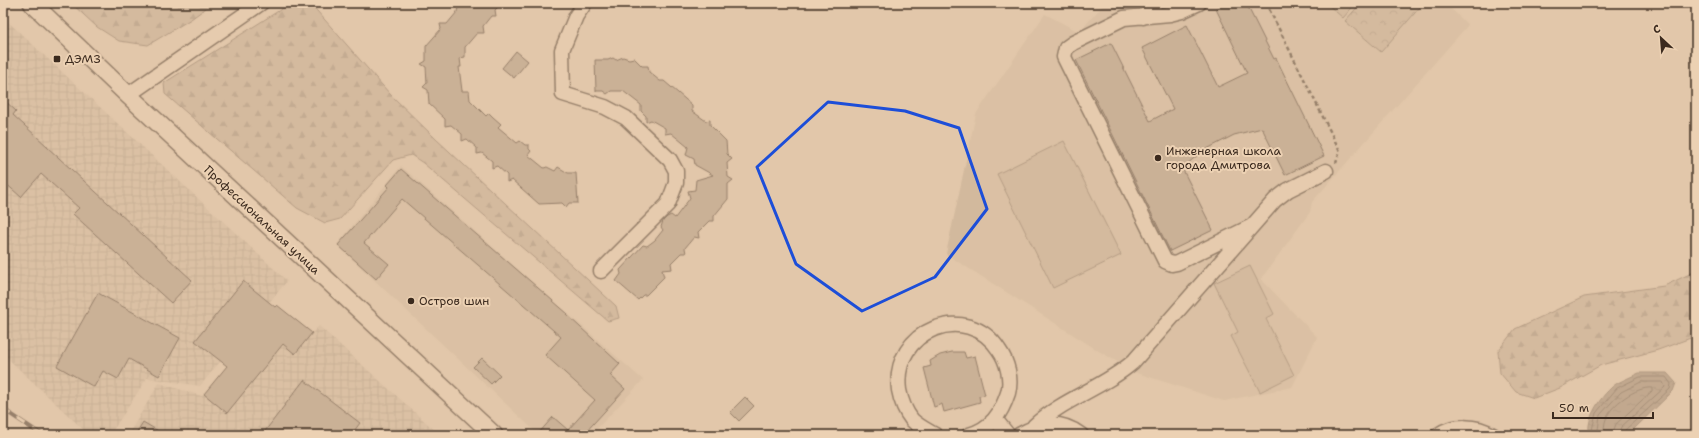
<svg xmlns="http://www.w3.org/2000/svg" width="1699" height="438" font-family="'Shantell Sans',sans-serif">
<defs>
<pattern id="industrial-grid" width="8" height="8" patternUnits="userSpaceOnUse"><rect width="8" height="8" fill="#d2b99d"/><path d="M0 4h8M4 0v8" fill="none" stroke="#ac977f"/></pattern>
<pattern id="forest-firs" width="22" height="20" patternUnits="userSpaceOnUse"><rect width="22" height="20" fill="#c3aa90"/><path d="M5 1l3.5 6h-7zM16 11l3.5 6h-7z" fill="#a08b75"/></pattern>
<pattern id="park-crowns" width="20" height="18" patternUnits="userSpaceOnUse"><rect width="20" height="18" fill="#c3aa90"/><path d="M2 6a3 3 0 1 1 6 0M12 15a3 3 0 1 1 6 0" fill="none" stroke="#a08b75"/></pattern>
<pattern id="water-ripples" width="26" height="14" patternUnits="userSpaceOnUse"><rect width="26" height="14" fill="#9b846e"/><path d="M2 4q2-2 4 0t4 0M15 11q2-2 4 0t4 0" fill="none" stroke="#806c5a"/></pattern>
</defs>
<rect width="100%" height="100%" fill="#e2c7aa"/>
<filter id="ink" filterUnits="userSpaceOnUse"><feTurbulence type="fractalNoise" baseFrequency=".025" numOctaves="2"/><feDisplacementMap in="SourceGraphic" scale="8" xChannelSelector="R" yChannelSelector="G"/><feConvolveMatrix kernelMatrix="1 2 1 2 8 2 1 2 1" color-interpolation-filters="sRGB"/></filter>
<g filter="url(#ink)">
<!-- built -->
<path fill="#d2b99d" d="M1105,3H1445L1468,25L1312,202L1310,212L1261,279L1317,337L1292,387L1224,401L1137,373L1102,353L946,254L976,114L1045,14L1079,32Z
M401,166L643,380L591,435H539L337,245Z"/>
<!-- industrial -->
<path fill="url(#industrial-grid)" d="M3,17L287,281L200,386L147,378L110,435H89L3,354Z
M277,305L312,333L319,326L440,435H128L159,383L202,396Z"/>
<!-- forest -->
<path fill="url(#forest-firs)" stroke="#7f6a57" d="M71,3H213L191,19L148,45L119,41L97,27Z
M291,3H310L390,94L436,139L616,306L619,318L608,321L423,163L411,155L393,160L340,219L325,223L297,208L165,94L164,83Z
M1696,271V336L1658,350L1601,365L1560,388L1534,398L1516,392L1500,373L1498,351L1515,329L1584,297L1664,286Z"/>
<!-- park -->
<path fill="url(#park-crowns)" stroke="#7f6a57" d="M1326,3H1356L1343,18Z
M1361,3H1418L1421,6L1381,52L1345,21Z"/>
<!-- pitch -->
<path fill="#c3aa90" stroke="#7f6a57" d="M1064,141L1121,255L1053,288L997,174Z
M1250,266L1274,314L1266,319L1294,375L1260,392L1231,336L1238,332L1214,283Z"/>
<!-- water -->
<path fill="url(#water-ripples)" stroke="#75604e" d="M1639,373H1667L1676,383L1673,391L1635,428L1625,435H1590C1584,419 1603,393 1616,384C1623,380 1631,377 1639,373Z"/>
<g fill="none" stroke-linecap="round" stroke-linejoin="round">
<!-- shore -->
<path stroke="#614e3e" stroke-width="1" d="M1593,435L1592,430L1596,413L1617,388L1640,377H1666L1671,384L1670,389L1625,430L1623,435
M1598,435V430L1600,415L1621,392L1641,382H1663L1665,387L1621,427L1618,435
M1604,435C1604,430 1604,424 1606,419C1610,405 1637,386 1652,388V391L1616,424L1612,435"/>
</g>
<!-- building -->
<path fill="#ae977f" stroke="#3b2a1e" d="M459,3H502L495,10L496,16H491L483,26L484,33H477L465,47V57L460,58L461,67H459L462,91H469L470,100L486,116L489,113L493,117L501,124L498,127L517,143L520,141L525,145H529V149L531,151L528,155L544,168L547,167L555,171L558,167L568,173H576L578,203H569L566,207L562,203L539,204L512,180L507,182V175L497,166L492,168V161L482,153L477,154V148L467,139L462,141V134L451,125L445,126V119L429,104L428,90L423,87L427,83L426,67L421,64L426,61V46L441,29L440,24H447L457,12Z
M1228,3H1246L1274,59L1276,58L1324,156L1285,175L1262,128L1234,135L1203,151L1182,168L1213,230L1170,251L1076,60L1111,43L1150,121L1173,109L1142,48L1187,25L1218,87L1247,73L1216,9Z
M516,51L528,61L514,78L502,68Z
M623,57L629,59L634,58L642,66H648L649,72L660,81H664L692,105V111L706,121L710,120V125L726,141L727,154L732,159L727,163L728,177L733,180L728,184V199L714,216V221H709L698,232L699,238L694,237L685,248L686,253H681L671,263L672,269L662,270L664,277L646,295H643L638,300L616,281L621,274L620,270L643,245L647,246L655,240L663,230L661,227L663,221L667,217L671,215L675,218L690,198L688,191L695,190L696,180L713,175L695,165L694,159L686,155L688,147L671,133L665,134V128L651,120L646,122V116L641,111V105L623,91H611L607,94L603,91H596L595,60H608L613,58L616,60Z
M3,99L16,111L13,115L47,146V147L192,280L171,303L73,214L79,208L41,174L21,197L3,181Z
M401,169L568,314L567,315L620,364L610,375L625,389L583,435H537L553,417L568,430L595,400L545,355L561,337L402,199L364,243L389,264L376,279L338,245L389,187L387,185Z
M243,281L275,307L277,305L312,333L295,354L283,344L227,413L204,394L227,366L195,341Z
M98,293L180,338L159,376L129,359L118,379L103,371L94,387L57,366Z
M952,352H964L966,358L975,356L985,395L979,396L980,402L944,412L942,404L934,407L924,368L931,366L930,361L940,355Z
M482,358L500,375L491,384L473,367Z
M304,380L360,423L351,435H262Z
M745,397L754,406L739,421L730,412Z
M143,422L165,435H135Z"/>
<g fill="none" stroke-linecap="round" stroke-linejoin="round">
<!-- minor casing -->
<g stroke="#3b2a1e" stroke-width="17">
<path id="minor" d="M585,3L576,16L562,50L563,94L605,107L626,118L670,160L676,171V183L668,204L601,271
M1199,3L1182,11L1170,14L1124,18L1073,43L1066,48L1064,57L1165,261L1172,264L1177,263L1252,226
M1143,17L1155,3
M128,95L261,3
M995,419L1008,435
M1034,426C1063,399 1103,388 1133,362L1275,200L1288,190L1326,171
M935,435C928,431 918,426 912,420C905,411 901,401 899,390C891,330 967,300 999,350C1007,361 1012,379 1008,393C1001,414 991,429 969,435
M1019,435C1040,423 1060,419 1081,435
M1438,435C1454,424 1476,425 1493,435"/>
</g>
<!-- major casing -->
<g stroke="#3b2a1e" stroke-width="20">
<path id="major" d="M32,3L128,95L494,435"/>
</g>
<!-- path -->
<path stroke="#3b2a1e" stroke-width="2.5" stroke-dasharray="4 3" stroke-linecap="butt" d="M1266,3L1340,151L1336,163"/>
<!-- minor -->
<use href="#minor" stroke="#ecd1b3" stroke-width="14"/>
<!-- major -->
<use href="#major" stroke="#ecd1b3" stroke-width="17"/>
<!-- rail casing -->
<g stroke="#3b2a1e" stroke-width="4.5">
<path id="rail" d="M3,409L42,435"/>
</g>
<!-- rail -->
<use href="#rail" stroke="#ecd1b3" stroke-width="3" stroke-dasharray="9" stroke-linecap="butt"/>
</g>
</g>
<!-- marked area -->
<path d="M0 0H1699V438H0ZM828,102L905,111L959,128L987,209L935,277L862,311L796,264L757,167Z" fill="#e2c7aa" fill-opacity=".55" fill-rule="evenodd"/>
<path fill="none" stroke="#1d4ed8" stroke-width="3" stroke-linejoin="round" d="M828,102L905,111L959,128L987,209L935,277L862,311L796,264L757,167Z"/>
<!-- markers -->
<g fill="#3b2a1e" stroke="#ecd1b3" stroke-width="1.5">
<rect x="53" y="55" width="8" height="8" rx="2"/>
<circle cx="1158" cy="158" r="4"/>
<circle cx="411" cy="301" r="4"/>
</g>
<g text-anchor="middle" stroke-width="4" stroke-linejoin="round" paint-order="stroke">
<!-- poi labels -->
<g font-size="12" fill="#3b2a1e" stroke="#ecd1b3" text-anchor="start">
<text x="65" y="63">ДЭМЗ</text>
<text x="1166" y="155">Инженерная школа<tspan x="1166" dy="14">города Дмитрова</tspan></text>
<text x="419" y="305">Остров шин</text>
</g>
<!-- street labels -->
<g font-size="12" fill="#3b2a1e" stroke="#ecd1b3">
<text transform="translate(262 220) rotate(43)" y="4">Профессиональная улица</text>
</g>
</g>
<!-- margin -->
<rect width="1699" height="438" fill="none" stroke="#ecd1b3" stroke-width="16"/>
<rect x="8" y="8" width="1683" height="422" fill="none" stroke="#3b2a1e" stroke-width="1.5" filter="url(#ink)"/>
<!-- north arrow -->
<g transform="translate(1661 38) rotate(334)" stroke="#ecd1b3" stroke-width="3" paint-order="stroke">
<path d="M0-3L7 15L0 10L-7 15Z" fill="#3b2a1e"/>
<text y="-6" font-size="11" font-weight="bold" text-anchor="middle" fill="#3b2a1e">С</text>
</g>
<!-- scale -->
<path d="M1553 412v6h100v-6" fill="none" stroke="#3b2a1e" stroke-width="2"/>
<text x="1559" y="412" font-size="12" fill="#3b2a1e" stroke="#ecd1b3" stroke-width="3" paint-order="stroke">50 m</text>
</svg>
